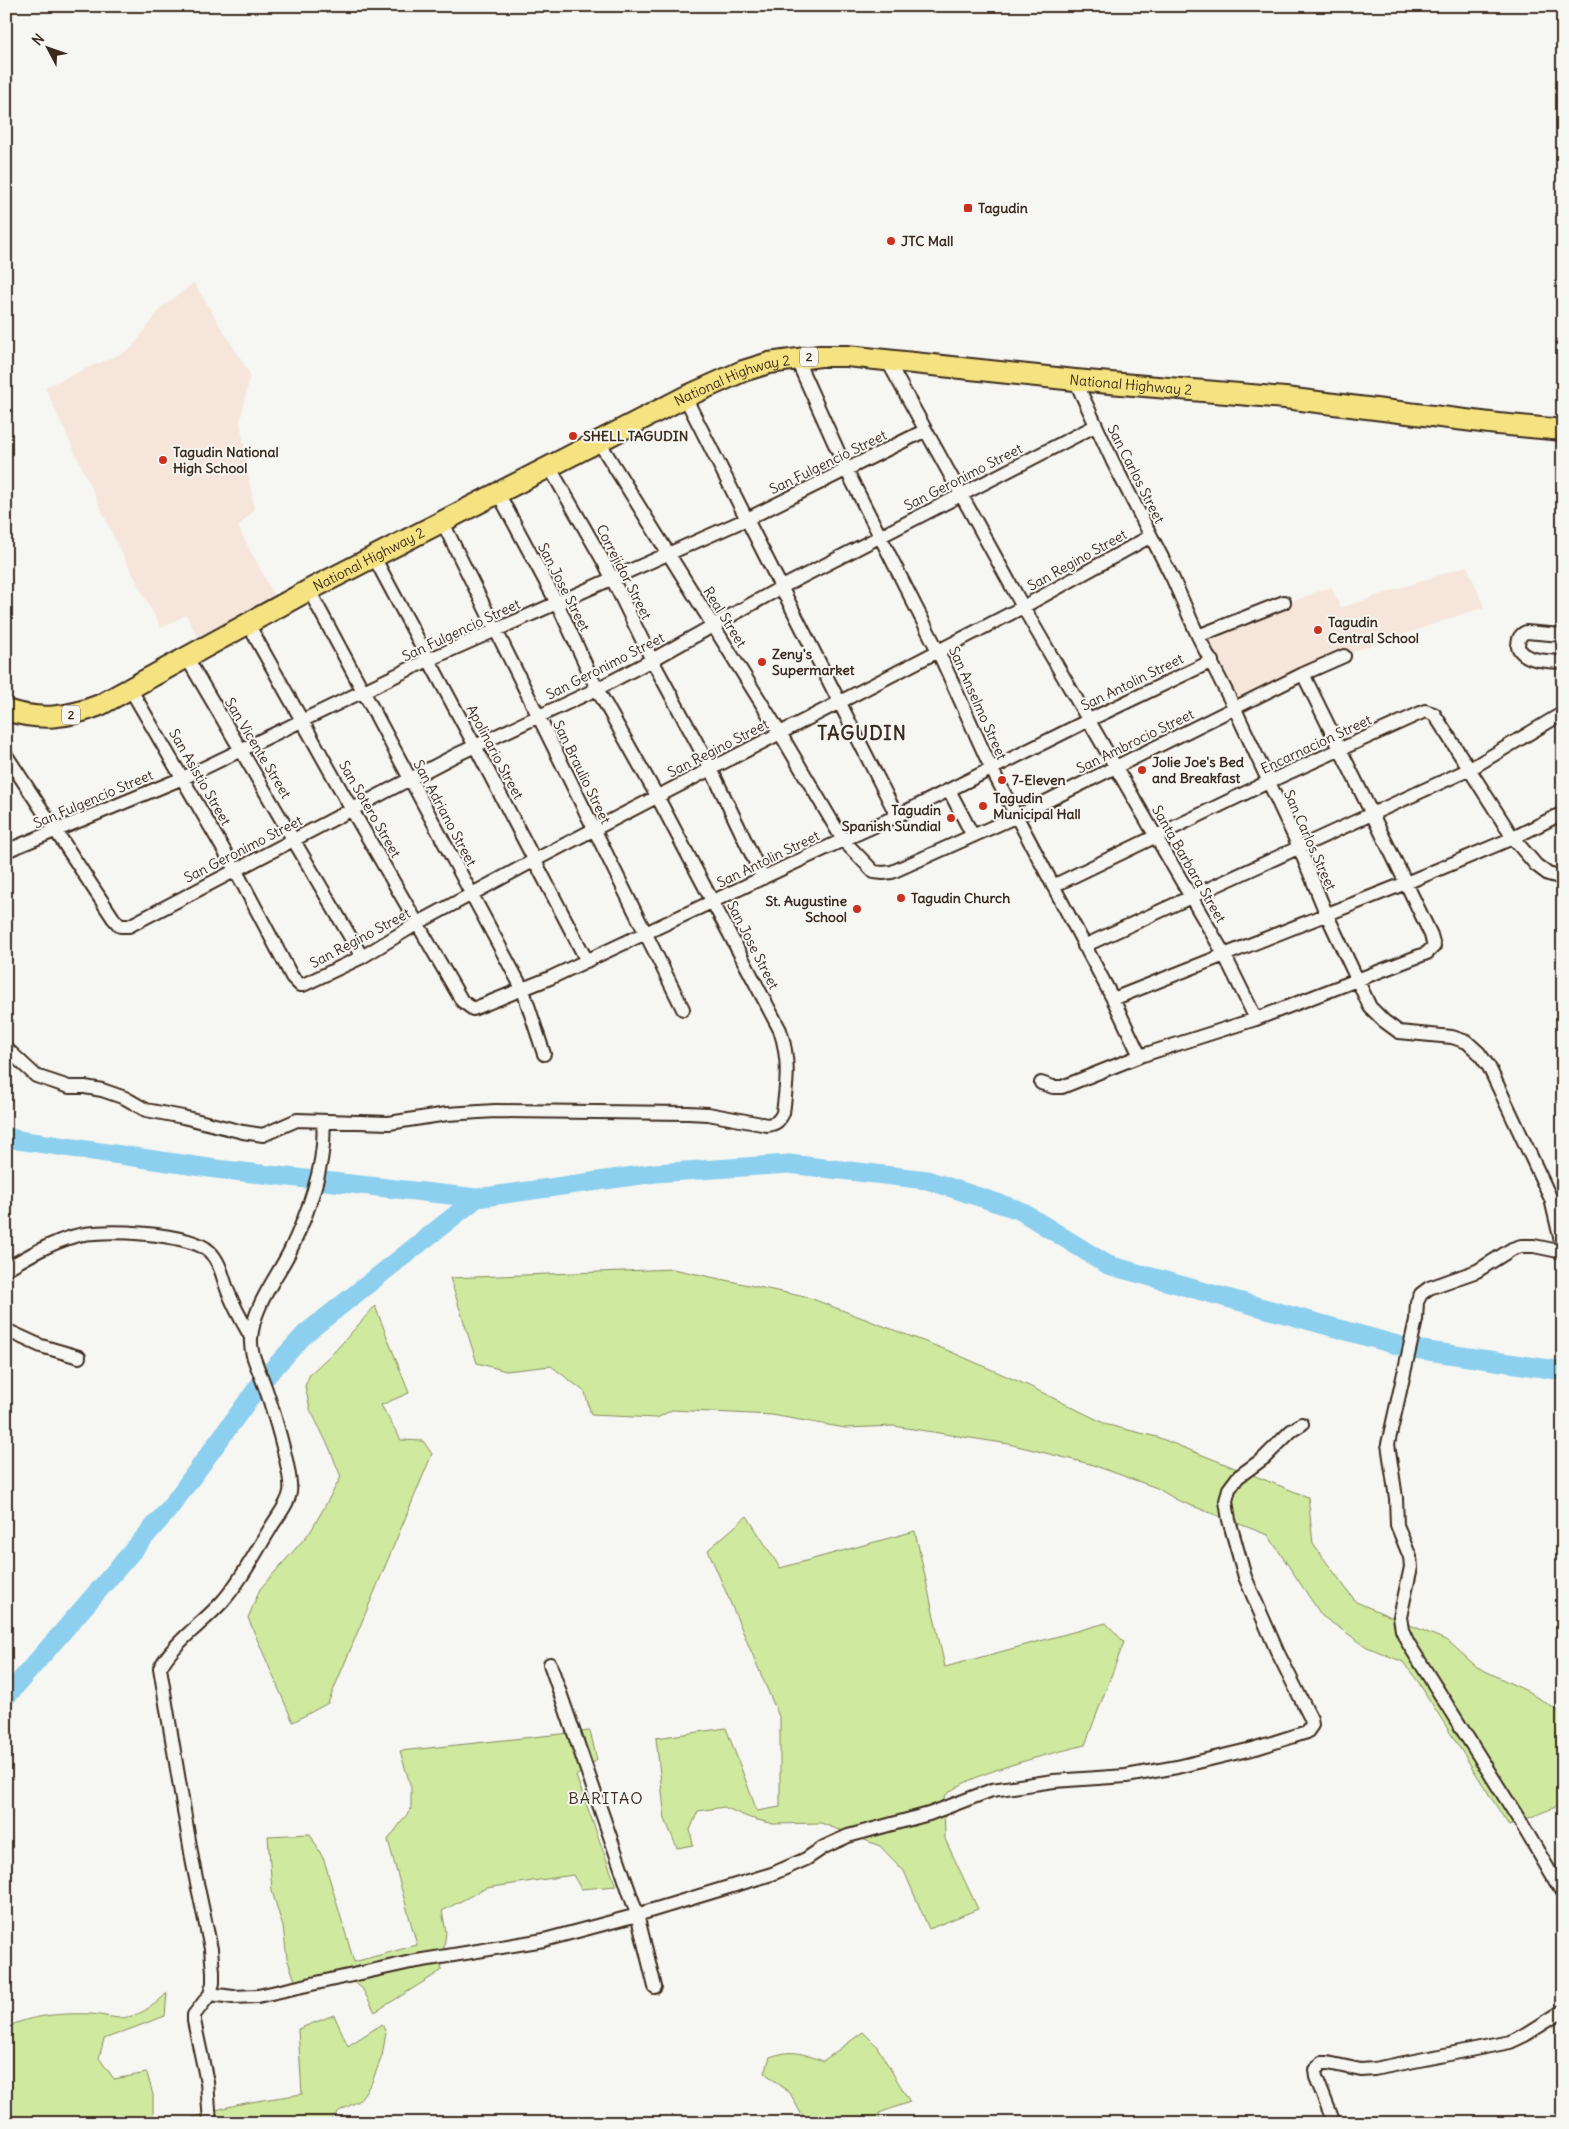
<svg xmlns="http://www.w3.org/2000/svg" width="1569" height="2129" font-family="Delius,sans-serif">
<rect width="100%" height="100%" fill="#f6f6f2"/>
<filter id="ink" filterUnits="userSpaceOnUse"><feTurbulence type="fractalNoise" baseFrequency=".02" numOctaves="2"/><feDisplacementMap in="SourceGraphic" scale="10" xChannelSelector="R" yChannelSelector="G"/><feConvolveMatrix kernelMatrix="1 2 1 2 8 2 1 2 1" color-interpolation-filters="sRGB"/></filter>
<g filter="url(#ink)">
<!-- built -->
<path fill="#f5e5db" d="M194,283L250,374L240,422L254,510L238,527L275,597L200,640L186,615L161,628L119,548L45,387L131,349L161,308Z
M1467,566L1484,607L1351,652L1236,703L1205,638L1237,622L1331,587L1341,608Z"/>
<!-- green -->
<path fill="#cfe99f" stroke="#858a5e" d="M673,1269L810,1298L949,1351L1029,1386L1108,1425L1157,1437L1308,1497L1313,1544L1356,1602L1448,1641L1477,1667L1529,1692L1563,1714V1804L1509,1826L1417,1680L1403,1662L1367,1647L1322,1616L1268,1535L1177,1500L1157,1488L1090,1464L1009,1444L894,1426L845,1428L772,1415L672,1410L657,1418L591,1415L585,1392L551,1366L506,1371L477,1363L450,1278Z
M375,1306L409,1393L381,1405L401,1440L423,1441L432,1454L328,1703L293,1722L248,1618L260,1589L311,1531L341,1477L329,1447L310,1409L305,1386L310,1374L336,1350Z
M747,1516L780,1568L915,1531L945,1667L1106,1623L1124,1642L1085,1745C1051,1754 966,1773 944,1797L945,1839L978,1909L929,1929L904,1871L880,1846L821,1823L773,1824L750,1818L724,1807L698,1811L690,1830L693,1845L677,1848L665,1819L656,1738L726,1728L757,1811L780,1807V1719L708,1550Z
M590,1731L597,1760L576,1776L616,1886L581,1889L573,1875L486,1888L442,1911L446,1932L441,1971L375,2012L362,1988L348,1978L299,1992L287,1958L283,1927L272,1891L268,1836L310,1834L324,1860L354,1962L417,1945L388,1840L411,1809V1787L400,1751Z
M167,1993L165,2016L104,2039L99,2058L114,2079L147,2073L153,2095V2123H6V2028C29,2015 63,2013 90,2014C101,2014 117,2020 128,2017C143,2014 157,2003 167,1993Z
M334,2015L348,2046L382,2024L386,2033L382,2056L372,2082L359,2101L339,2111L327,2123H183C217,2105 264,2100 302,2094L298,2029Z
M863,2032L876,2045L910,2102L879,2113L880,2123H806L790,2093L765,2073L770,2057C793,2049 801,2053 823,2061Z"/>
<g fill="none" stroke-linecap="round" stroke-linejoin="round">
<!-- river -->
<path stroke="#8ccfee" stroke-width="19" d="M6,1136L18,1140L216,1169L477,1198L655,1173L789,1164L927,1180L1019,1210L1108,1265L1408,1348L1563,1371
M6,1697L169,1509L263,1380L306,1333L477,1198"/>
<!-- minor casing -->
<g stroke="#3b2a1e" stroke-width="16">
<path id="minor" d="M796,358L846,469L938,651L991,768L1113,999L1140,1056
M887,360L1023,607L1224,954L1256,1019
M1075,380L1113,462L1173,579L1198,636L1235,709L1299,847L1326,913L1370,1007L1384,1021L1399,1032L1452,1037L1467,1042L1479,1053L1489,1067L1551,1199L1563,1250
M685,397L897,816
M599,442L780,733L843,840L874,872L883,873L892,872L1015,817L1303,674L1344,656
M550,468L605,564L652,660L711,769L763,878
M442,521L683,1009
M374,557L475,746L587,961
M309,590L523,990L544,1054
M248,624L352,810L462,1001L473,1009L550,978L843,840L897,816L1089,720L1212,661
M1562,635L1526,632C1519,635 1518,640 1518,647C1525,662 1548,661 1563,662
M1198,636L1284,602
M187,658L362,957
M131,690L236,871L292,977L300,985H303L362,957L418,923L535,860L1023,607L1151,536
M6,755L113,918L120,926H129L456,755L597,689L652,660L782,587L1095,426
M949,790L973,836
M6,851L183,778L428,660L747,519L924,431
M1053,886L1268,782L1425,711L1434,714L1438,720L1513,838L1536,865L1548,874L1563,878
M1084,946L1470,769L1563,713
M1113,999L1406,883L1513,838L1563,813
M6,1048L36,1076L69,1087H85L102,1090L125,1098L146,1110L183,1117L243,1132L263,1135L297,1120L389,1123L447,1114L495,1111L688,1113L708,1114L767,1125C776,1124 779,1121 783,1113C787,1082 790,1060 780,1030L657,796L597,689L557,603L498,493
M1041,1083L1053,1087H1062L1140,1056L1256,1019L1427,953L1434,946L1431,935L1406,883L1303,674
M1563,1252L1534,1246H1521L1512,1249L1477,1271L1429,1288L1421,1294L1417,1302L1416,1320L1388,1444L1396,1498L1397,1525L1410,1557L1411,1567L1400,1617L1402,1630L1408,1643L1523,1826L1563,1894
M6,1269C28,1256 50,1243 75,1236C100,1228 190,1233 209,1251C222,1263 223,1282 230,1296C236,1311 244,1324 251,1337
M6,1330L41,1346L79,1357
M550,1664L637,1914L655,1987
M210,1994L233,1997L258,1996L411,1962L544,1940L630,1917L772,1874L806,1859L824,1847L848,1836L929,1814L992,1790L1054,1781L1126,1776L1177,1767L1256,1748L1307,1732L1312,1725L1311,1719L1277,1651L1245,1577L1229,1520L1226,1501L1229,1489L1238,1477L1264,1458L1291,1431L1302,1424
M210,2123L207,2082L194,2021V2015L210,1994L213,1983V1972L211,1949L193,1864L160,1668C174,1642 202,1624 222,1602C241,1581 255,1553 270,1529C276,1518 288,1505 290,1492C293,1474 270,1399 262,1379C257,1365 250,1353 251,1339C253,1307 275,1280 289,1253C307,1216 327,1163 323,1122
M1334,2123L1316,2077L1315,2070L1322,2063H1328L1361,2070L1374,2069L1510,2042L1525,2035L1563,2011"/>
</g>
<!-- trunk casing -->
<g stroke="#3b2a1e" stroke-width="24">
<g id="trunk">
<path id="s1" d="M6,710C40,721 67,718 100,705L309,590L685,397L743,371L769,363L820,356H847L1075,380L1285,398L1498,424L1563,430"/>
</g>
</g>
<!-- minor -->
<use href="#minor" stroke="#f6f6f2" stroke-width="12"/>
<!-- trunk -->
<use href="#trunk" stroke="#f5e382" stroke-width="20"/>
</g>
</g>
<!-- markers -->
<g fill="#c8321e" stroke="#f6f6f2" stroke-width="2">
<rect x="963" y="203" width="10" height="10" rx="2.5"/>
<circle cx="891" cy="241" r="5"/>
<circle cx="573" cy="436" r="5"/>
<circle cx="163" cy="460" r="5"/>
<circle cx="1318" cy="630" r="5"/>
<circle cx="762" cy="662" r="5"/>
<circle cx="1142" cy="770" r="5"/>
<circle cx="1002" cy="780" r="5"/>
<circle cx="983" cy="806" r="5"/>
<circle cx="951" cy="818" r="5"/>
<circle cx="901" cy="898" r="5"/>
<circle cx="857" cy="909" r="5"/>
</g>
<g text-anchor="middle" stroke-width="4" stroke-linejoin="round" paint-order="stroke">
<!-- shield labels -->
<g fill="#f6f6f2" stroke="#73675e" stroke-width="1">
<rect x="800" y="347.5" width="18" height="19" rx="4"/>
<rect x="62" y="705.5" width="18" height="19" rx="4"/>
</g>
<g font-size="12" font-weight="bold" fill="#3b2a1e">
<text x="809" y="361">2</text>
<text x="71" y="719">2</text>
</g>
<!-- poi labels -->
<g font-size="14" font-weight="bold" fill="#3b2a1e" stroke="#f6f6f2" text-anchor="start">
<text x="978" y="213">Tagudin</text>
<text x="901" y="246">JTC Mall</text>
<text x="583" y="441">SHELL TAGUDIN</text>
<text x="173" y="457">Tagudin National<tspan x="173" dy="16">High School</tspan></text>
<text x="1328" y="627">Tagudin<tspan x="1328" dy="16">Central School</tspan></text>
<text x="772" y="659">Zeny's<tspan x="772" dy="16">Supermarket</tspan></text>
<text x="1152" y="767">Jolie Joe's Bed<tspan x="1152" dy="16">and Breakfast</tspan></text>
<text x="1012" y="785">7-Eleven</text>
<text x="993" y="803">Tagudin<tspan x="993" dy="16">Municipal Hall</tspan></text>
<text x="941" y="815" text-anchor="end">Tagudin<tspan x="941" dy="16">Spanish Sundial</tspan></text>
<text x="911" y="903">Tagudin Church</text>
<text x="847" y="906" text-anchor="end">St. Augustine<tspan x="847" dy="16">School</tspan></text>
</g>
<!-- street labels -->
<g font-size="14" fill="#3b2a1e" stroke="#f6f6f2">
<text dy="5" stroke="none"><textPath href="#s1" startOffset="808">National Highway 2</textPath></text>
<text dy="5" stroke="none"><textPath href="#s1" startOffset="1212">National Highway 2</textPath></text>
<text transform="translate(828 462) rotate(-26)" y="5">San Fulgencio Street</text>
<text transform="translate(1136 474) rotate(63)" y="5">San Carlos Street</text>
<text transform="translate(963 477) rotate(-27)" y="5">San Geronimo Street</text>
<text dy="5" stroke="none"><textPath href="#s1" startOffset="402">National Highway 2</textPath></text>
<text transform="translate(1077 560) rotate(-29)" y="5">San Regino Street</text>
<text transform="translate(624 572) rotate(63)" y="5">Correjidor Street</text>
<text transform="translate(564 587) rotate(63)" y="5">San Jose Street</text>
<text transform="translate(725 617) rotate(58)" y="5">Real Street</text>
<text transform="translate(461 630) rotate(-25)" y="5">San Fulgencio Street</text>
<text transform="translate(605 666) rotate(-27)" y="5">San Geronimo Street</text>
<text transform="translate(1132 682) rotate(-26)" y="5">San Antolin Street</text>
<text transform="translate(978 703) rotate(66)" y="5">San Anselmo Street</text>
<text transform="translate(1135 741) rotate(-26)" y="5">San Ambrocio Street</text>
<text transform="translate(1316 744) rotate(-25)" y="5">Encarnacion Street</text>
<text transform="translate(258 748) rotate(59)" y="5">San Vicente Street</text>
<text transform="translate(718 748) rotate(-27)" y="5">San Regino Street</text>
<text transform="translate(495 752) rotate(62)" y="5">Apolinario Street</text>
<text transform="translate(582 772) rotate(64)" y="5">San Braulio Street</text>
<text transform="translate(200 777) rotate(60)" y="5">San Asistio Street</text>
<text transform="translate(93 799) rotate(-23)" y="5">San Fulgencio Street</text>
<text transform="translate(370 809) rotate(60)" y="5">San Sotero Street</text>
<text transform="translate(445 813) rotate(62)" y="5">San Adriano Street</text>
<text transform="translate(1310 840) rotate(66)" y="5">San Carlos Street</text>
<text transform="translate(243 849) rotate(-27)" y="5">San Geronimo Street</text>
<text transform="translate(768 859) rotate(-26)" y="5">San Antolin Street</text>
<text transform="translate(1189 864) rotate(60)" y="5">Santa Barbara Street</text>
<text transform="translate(360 938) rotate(-28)" y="5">San Regino Street</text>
<text transform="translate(753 945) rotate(63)" y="5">San Jose Street</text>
</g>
<!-- quarter labels -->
<g font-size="16" letter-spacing="1" fill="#3b2a1e" stroke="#f6f6f2">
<text x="606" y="1804">BARITAO</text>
</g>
<!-- district labels -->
<g font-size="19" font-weight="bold" letter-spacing="1" fill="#3b2a1e" stroke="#f6f6f2">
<text x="862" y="740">TAGUDIN</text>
</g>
</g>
<!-- margin -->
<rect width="1569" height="2129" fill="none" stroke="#f6f6f2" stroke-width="25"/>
<rect x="12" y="12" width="1544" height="2104" fill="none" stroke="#3b2a1e" stroke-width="2" filter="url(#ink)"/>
<!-- north arrow -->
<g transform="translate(48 48) rotate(311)" stroke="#f6f6f2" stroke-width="4" paint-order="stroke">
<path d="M0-4L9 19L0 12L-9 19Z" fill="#3b2a1e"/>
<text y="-8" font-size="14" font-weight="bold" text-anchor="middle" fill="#3b2a1e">N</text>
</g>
</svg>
